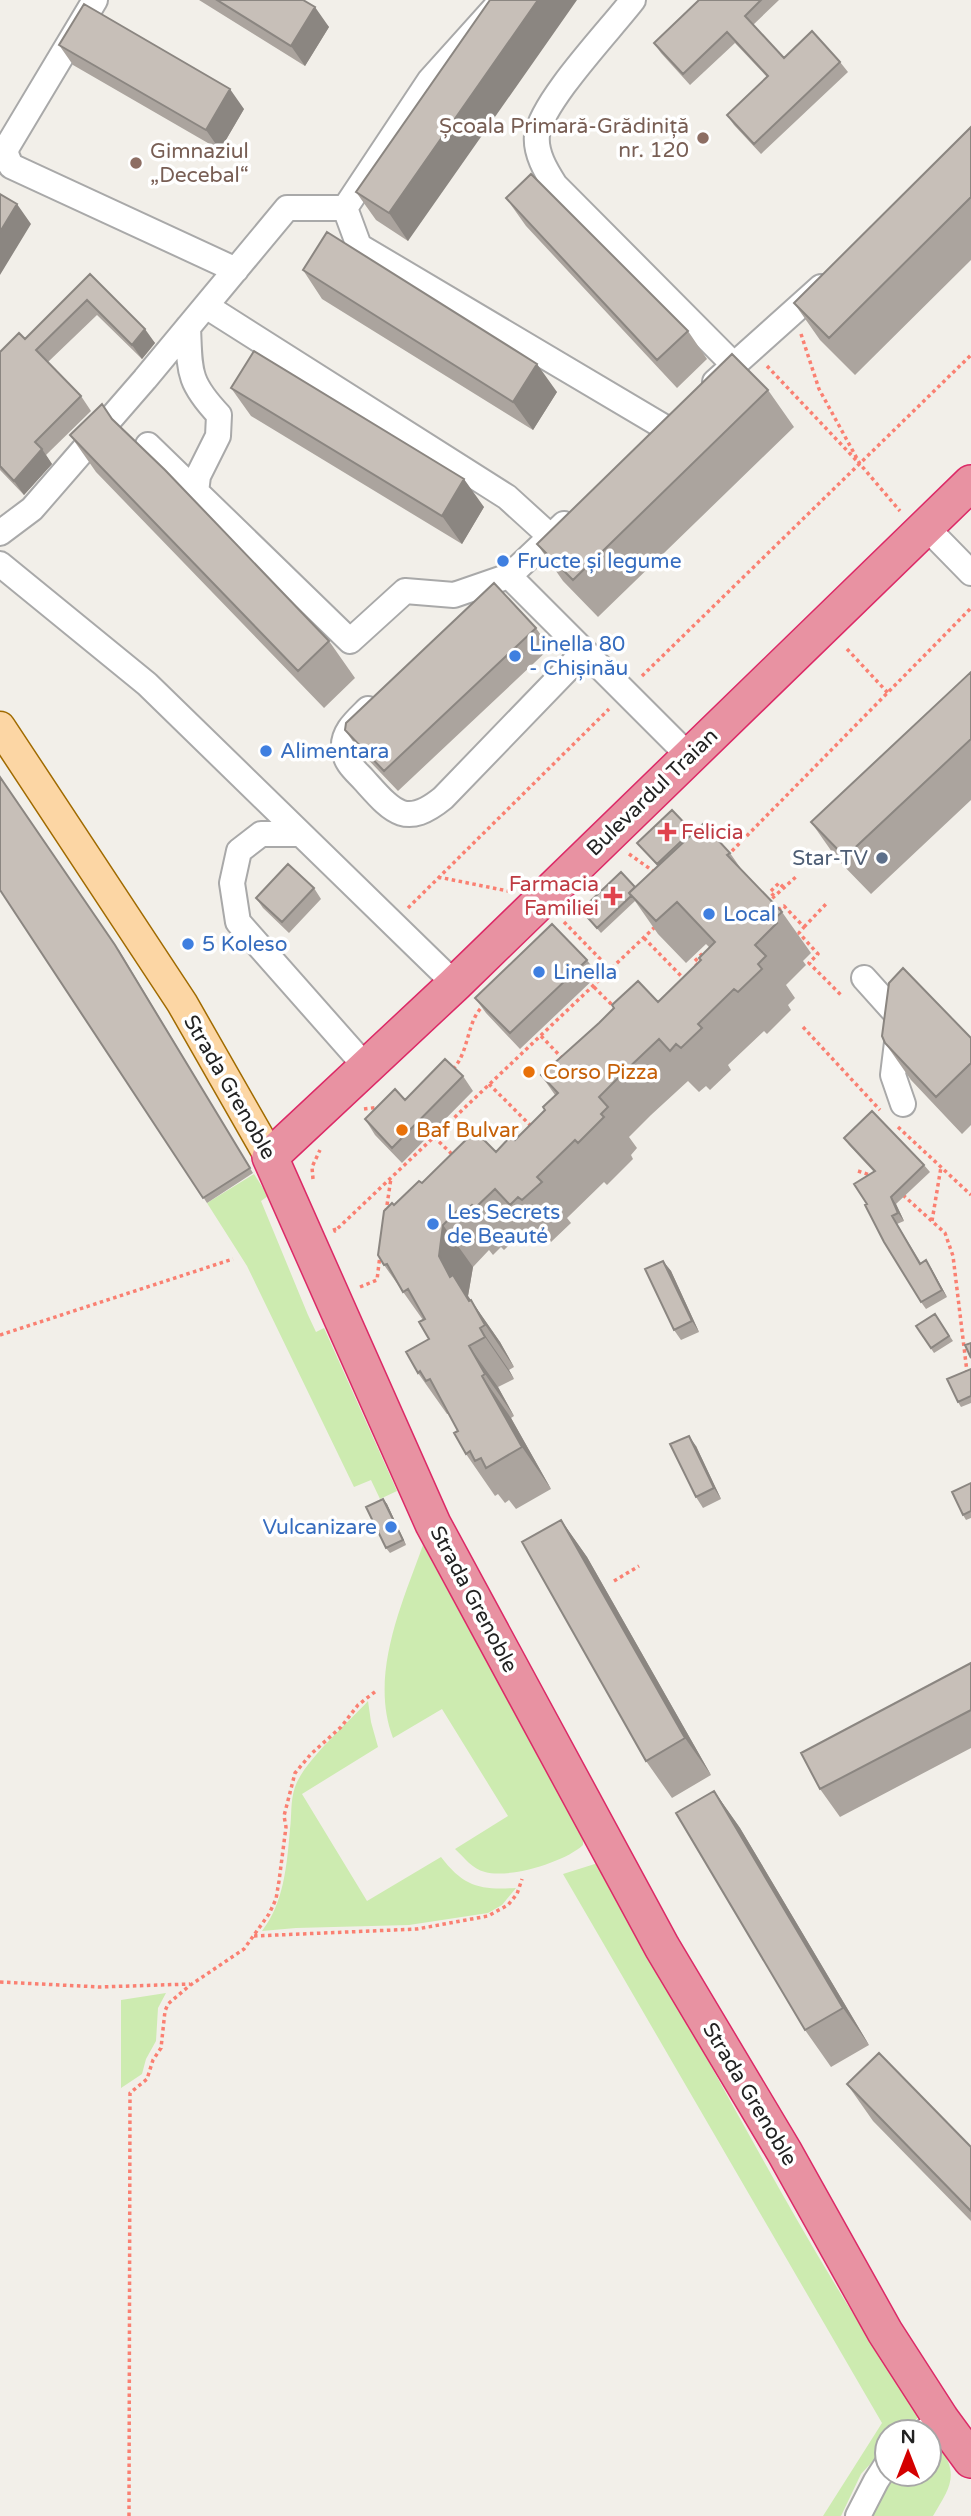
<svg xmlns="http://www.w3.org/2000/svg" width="971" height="2516" font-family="'Varela Round',sans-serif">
<rect width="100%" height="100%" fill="#f2efe9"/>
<!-- grass -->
<path fill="#cdebb0" d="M254,1174L268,1196L261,1201L308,1315L316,1332L324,1328L397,1491L380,1499L371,1480L354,1487L247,1266L207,1203Z
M423,1545L583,1839V1845C565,1862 509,1879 485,1872C472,1869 464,1857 455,1849L508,1816L442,1709L393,1738C369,1675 402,1604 423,1545Z
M368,1701L371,1722L378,1747L302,1794L367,1901L441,1857C464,1887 480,1890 516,1888L502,1905L488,1913L409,1925L296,1928L262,1931C284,1903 287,1864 290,1829C292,1815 290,1802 295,1787C304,1761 348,1723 368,1701Z
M598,1863C644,1947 692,2031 738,2115C795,2217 852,2320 921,2415L902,2432H887V2446L861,2474L841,2516H823L882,2423L563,1874Z
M166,1993L158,2008L156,2041L146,2059L142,2074L121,2088V2000Z
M940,2447C960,2476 949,2489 933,2516H870L882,2492L897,2474H929V2449Z"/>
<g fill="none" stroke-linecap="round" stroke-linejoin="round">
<!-- minor casing -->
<g stroke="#a9a9a9" stroke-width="28">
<path id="minor" d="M95,0L7,147L6,154L11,166L236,270
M633,0C610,30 542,101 537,135C535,153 546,171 555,185L734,365
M345,208L359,246L664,427
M206,306L507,497L551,537
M188,327C190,371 187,381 219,415L218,436L198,476L196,492
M715,382L821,287
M148,445L350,641L405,591L454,595L509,576L564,524
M925,526L971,573
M0,533L32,509L145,379L287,208H345L430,80L502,0
M0,564L147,684L455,984
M509,576L689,756
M368,709C357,720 342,732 344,749C345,763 356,771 364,780C392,811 405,829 443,798L584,652
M300,834H261L239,851L232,883L238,922L367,1068
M864,978L900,1018L893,1075L903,1104
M924,2432L941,2419
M858,2516L876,2481L887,2464"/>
</g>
<!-- major casing -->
<g stroke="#a06b00" stroke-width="33">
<path id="major" d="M0,727L182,1003L270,1157"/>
</g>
<!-- highway casing -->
<g stroke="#dc2a67" stroke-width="38">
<path id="highway" d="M971,483L455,984L270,1157L433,1524L662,1947L785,2153L885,2332L941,2419L971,2460"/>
</g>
<!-- path -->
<path stroke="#fa8072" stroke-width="3.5" stroke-dasharray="3.5 3.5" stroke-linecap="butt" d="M801,334L819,389L860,464L900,511
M767,366L856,460
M847,649L888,693
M642,676L971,355
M629,854L656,873
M727,856L971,608
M438,877L508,891
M774,896L770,892L779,883L784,888
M767,903L798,875
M408,908L609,709
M778,910L784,906L804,927L799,933L818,954L809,963L842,996
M564,922L611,970
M804,927L826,904
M644,938L684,979
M698,966L694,962L703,953L706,956
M594,987L615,1008
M803,1027L880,1110
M541,1036L564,1060
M453,1069C470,1051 466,1021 484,1005
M489,1084L531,1126
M364,1109L380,1107
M898,1127L971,1195
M434,1137L455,1157
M858,1171L873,1176
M313,1179L312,1167L320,1150
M903,1195L945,1233L953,1256L967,1372L971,1382
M386,1212L391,1178
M932,1221L941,1167
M334,1228L335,1231L657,925
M360,1287L377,1280L380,1255
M0,1335L233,1259
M614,1581L639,1566
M254,1936L417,1929L488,1916L508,1905L517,1894L522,1879
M0,1982L100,1987L190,1984
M129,2516L130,2093L147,2079L153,2060L161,2048L165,2011L168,2004L189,1986L244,1949L269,1914L276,1899L279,1881L286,1827L284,1816L295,1773L311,1754L341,1727L358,1705L376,1691"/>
<!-- minor -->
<use href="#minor" stroke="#fff" stroke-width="24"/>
<!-- major -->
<use href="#major" stroke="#fcd6a4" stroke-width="30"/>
<!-- highway -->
<use href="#highway" stroke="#e892a2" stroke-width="35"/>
</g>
<!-- wall -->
<path fill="#aba49e" d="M199,0H303L329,27L305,66Z
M490,0L408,241L376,220L356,192Z
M699,0H779L753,25L784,58L840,62L848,72L761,154L734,125L727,115L767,77L735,43L690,85L661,53L654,43Z
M59,45L244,109L220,150L73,65Z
M971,127V260L855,375L820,340L794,303Z
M506,198L688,331L707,359L677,388L526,226Z
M303,270L557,392L533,430L322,299Z
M90,274L155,343L142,359L97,315L48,362L81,396L91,411L46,455L52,464L24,495L0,470V352L25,339Z
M231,388L484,507L462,544L251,416Z
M768,390L794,427L598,617L563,581L537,544Z
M112,419L329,641L355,678L324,708L96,472L70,435Z
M536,628L550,648L398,791L359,750L345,730Z
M971,672V800L871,894L837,859L811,822Z
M672,810L693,833L730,853L744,873L782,912L811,953L803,961L806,965L786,985L795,998L788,1005L791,1010L767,1034L764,1031L728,1065L731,1070L710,1090L706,1086L699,1092L688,1081L651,1115L629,1137L637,1148L631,1155L633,1159L607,1185L604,1182L567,1218L571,1223L551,1242L548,1239L540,1246L524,1231L504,1250L501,1247L493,1255L489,1250L473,1267L468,1296L500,1342L514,1367L509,1370L514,1379L498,1387L514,1416L511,1418L551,1489L516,1509L509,1500L505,1503L498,1494L495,1496L466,1454L458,1431L449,1414H447L418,1373L429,1339L423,1320L384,1265L394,1205L422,1183L496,1152L515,1140L545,1111L555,1095L541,1075L658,1002L701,961L710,948L706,944L686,963L658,934L635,901L601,933L581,910L635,887L658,866L637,843Z
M314,888L321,899L289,933L263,908L256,898Z
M0,890L119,950L253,1173L207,1203Z
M587,960L598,975L520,1049L486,1013L475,998Z
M971,1038V1125L962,1134L911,1080L885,1043Z
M463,1076L473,1091L402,1163L375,1135L365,1119Z
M844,1138L924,1165L930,1172L896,1204L904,1221L897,1224L921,1263L931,1268L947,1297L926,1309L921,1302L867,1204L874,1172L849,1145Z
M663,1261L671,1271L699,1332L681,1340L674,1330Z
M935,1314L953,1341L934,1353L916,1326Z
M971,1369V1403L961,1407L958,1402Z
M696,1446L721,1499L703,1508L696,1497Z
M971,1483V1518L966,1520L963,1515Z
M383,1499L387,1504L406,1545L390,1553L386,1548Z
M561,1520L587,1557L711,1775L672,1798L646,1761Z
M971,1663V1748L840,1817L820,1789Z
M714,1791L740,1828L869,2045L831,2067L805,2030Z
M847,2084L971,2147V2221L873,2121Z"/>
<!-- shaded-wall -->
<path fill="#8b8681" d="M538,0H577L408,241L389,213Z
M315,7L329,27L305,66L291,46Z
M230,89L244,109L220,150L206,130Z
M17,204L31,224L0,275V232Z
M145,329L155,343L142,359L132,345Z
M537,364L557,392L533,430L513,402Z
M42,449L52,464L24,495L14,481Z
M464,479L484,507L462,544L442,516Z
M891,1197L896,1204L904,1221L898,1213Z
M443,1225L473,1267L468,1296L500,1342L514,1367L473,1307L450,1277L439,1256Z
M926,1260L931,1268L947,1297L942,1290Z
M663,1261L671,1271L699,1332L692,1321Z
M480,1328L509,1370L514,1379L485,1337Z
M469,1346L498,1387L514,1416L485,1374Z
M482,1376L511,1418L551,1489L522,1447Z
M689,1436L696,1446L721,1499L714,1488Z
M383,1499L387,1504L406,1545L403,1540Z
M561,1520L587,1557L711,1775L685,1738Z
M714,1791L740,1828L869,2045L843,2008Z"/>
<!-- building -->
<path fill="#c7bfb8" stroke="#8b8681" stroke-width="2" d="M217,0H303L315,7L291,46Z
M490,0H538L389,213L356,192Z
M699,0H761L745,16L784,58L812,31L840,62L754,144L727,115L768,76L727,32L683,74L654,43Z
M84,4L230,89L206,130L59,45Z
M971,127V197L829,338L794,303Z
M531,174L688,331L657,360L506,198Z
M0,194L17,204L0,232Z
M327,232L537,364L513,402L303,270Z
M90,274L145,329L132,345L87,300L36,350L81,396L35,442L42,449L14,481L0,466V352L19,333L25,339Z
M254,351L464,479L442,516L231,388Z
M732,354L768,390L573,580L537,544Z
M102,404L112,419L165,470L329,641L298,671L70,435Z
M494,583L536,628L384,771L345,730L346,723Z
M971,672V739L845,857L811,822Z
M0,777L115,945L250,1168L203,1198L0,890Z
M672,810L692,831L657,864L637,843Z
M703,824L730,853L727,855L782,912L773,920L777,923L755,945L766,956L758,964L762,969L738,992L734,989L698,1024L702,1028L681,1048L676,1044L670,1051L659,1039L622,1074L599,1097L608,1107L601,1114L604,1117L578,1143L575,1140L537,1177L542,1182L522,1200L518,1197L510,1205L495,1189L475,1208L472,1205L464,1213L459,1209L443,1225L439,1256L450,1277L453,1275L469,1301L471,1300L485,1325L480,1328L485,1337L469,1346L485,1374L482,1376L522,1447L486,1468L481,1458L475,1461L470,1451L466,1454L454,1433L458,1431L430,1379L426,1381L420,1371L418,1373L406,1352L429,1339L419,1322L425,1319L408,1289L403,1292L387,1264L384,1265L378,1255L384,1211L392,1203L394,1205L419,1181L422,1183L475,1131L496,1152L511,1136L515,1140L545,1110L543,1107L558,1093L541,1075L599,1023L614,1008L612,1005L638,981L658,1002L701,960L699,958L715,942L677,902L656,921L629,893Z
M288,864L314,888L282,922L256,898Z
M621,872L635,887L629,893L631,896L597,928L581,910Z
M552,924L587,960L510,1033L475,998Z
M903,968L971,1038V1063L936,1097L885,1043L882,1036L889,983Z
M445,1059L463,1076L392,1148L365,1119L395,1089L405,1100Z
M872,1111L924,1165L891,1197L898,1213L892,1216L920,1264L926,1260L942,1290L921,1302L884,1242L865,1205L867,1204L854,1184L875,1171L844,1138Z
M663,1261L692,1321L674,1330L645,1269Z
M935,1314L949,1336L931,1348L916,1326Z
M971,1343V1358L965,1345Z
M971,1369V1396L958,1402L947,1379Z
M689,1436L714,1488L696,1497L670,1444Z
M971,1483V1511L963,1515L952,1492Z
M383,1499L403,1540L386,1548L366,1507Z
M561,1520L685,1738L646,1761L522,1542Z
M971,1663V1710L820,1789L801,1753Z
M714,1791L843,2008L805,2030L676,1813Z
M879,2053L971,2147V2211L847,2084Z"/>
<!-- markers -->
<g fill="#8d6e63" stroke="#fff" stroke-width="2.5">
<circle cx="703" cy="138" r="7"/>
<circle cx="136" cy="163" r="7"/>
</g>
<g fill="#3f7fe0" stroke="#fff" stroke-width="2.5">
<circle cx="503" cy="561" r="7"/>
<circle cx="515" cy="656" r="7"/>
<circle cx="266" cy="751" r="7"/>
<circle cx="709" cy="914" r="7"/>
<circle cx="188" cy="944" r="7"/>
<circle cx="539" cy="972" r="7"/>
<circle cx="433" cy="1224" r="7"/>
<circle cx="391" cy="1527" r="7"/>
</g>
<g fill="#e0444e" stroke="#fff" stroke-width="2.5">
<path d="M663.5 821.5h7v7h7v7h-7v7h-7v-7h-7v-7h7z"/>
<path d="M609.5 885.5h7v7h7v7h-7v7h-7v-7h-7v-7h7z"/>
</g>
<circle fill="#5c6f8a" stroke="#fff" stroke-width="2.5" cx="882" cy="858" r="7"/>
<g fill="#e8710a" stroke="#fff" stroke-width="2.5">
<circle cx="529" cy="1072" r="7"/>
<circle cx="402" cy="1130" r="7"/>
</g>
<g text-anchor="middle" stroke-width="7" stroke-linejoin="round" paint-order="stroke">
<!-- education labels -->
<g font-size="21" fill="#785e54" stroke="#fff" text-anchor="end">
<text x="689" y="133">Școala Primară-Grădiniță<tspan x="689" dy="24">nr. 120</tspan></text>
<text x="150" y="158" text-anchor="start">Gimnaziul<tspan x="150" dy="24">„Decebal“</tspan></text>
</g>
<!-- shop labels -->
<g font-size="21" fill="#366cbe" stroke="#fff" text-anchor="start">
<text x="517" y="568">Fructe și legume</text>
<text x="529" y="651">Linella 80<tspan x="529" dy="24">- Chișinău</tspan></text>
<text x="280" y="758">Alimentara</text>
<text x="723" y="921">Local</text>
<text x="202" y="951">5 Koleso</text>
<text x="553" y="979">Linella</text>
<text x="447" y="1219">Les Secrets<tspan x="447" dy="24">de Beauté</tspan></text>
<text x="377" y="1534" text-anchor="end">Vulcanizare</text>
</g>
<!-- street labels -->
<g font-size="21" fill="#222" stroke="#fff">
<text transform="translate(652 792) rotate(-44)" y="7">Bulevardul Traian</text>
<text transform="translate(230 1087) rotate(60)" y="7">Strada Grenoble</text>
<text transform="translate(474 1599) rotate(62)" y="7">Strada Grenoble</text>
<text transform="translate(750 2094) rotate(59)" y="7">Strada Grenoble</text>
</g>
<!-- health labels -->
<g font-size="21" fill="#be3a42" stroke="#fff" text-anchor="start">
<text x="681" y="839">Felicia</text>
<text x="599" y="891" text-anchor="end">Farmacia<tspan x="599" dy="24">Familiei</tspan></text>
</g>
<!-- service labels -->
<g font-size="21" fill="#4e5e75" stroke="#fff" text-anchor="end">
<text x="868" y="865">Star-TV</text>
</g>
<!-- food labels -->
<g font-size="21" fill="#c56008" stroke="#fff" text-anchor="start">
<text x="543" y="1079">Corso Pizza</text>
<text x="416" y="1137">Baf Bulvar</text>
</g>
</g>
<!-- north arrow -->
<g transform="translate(908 2453)"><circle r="33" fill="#ffffff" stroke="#a7a7a7" stroke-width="2"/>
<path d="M0-5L12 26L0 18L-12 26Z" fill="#d40000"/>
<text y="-10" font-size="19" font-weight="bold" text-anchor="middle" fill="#222222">N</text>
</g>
</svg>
